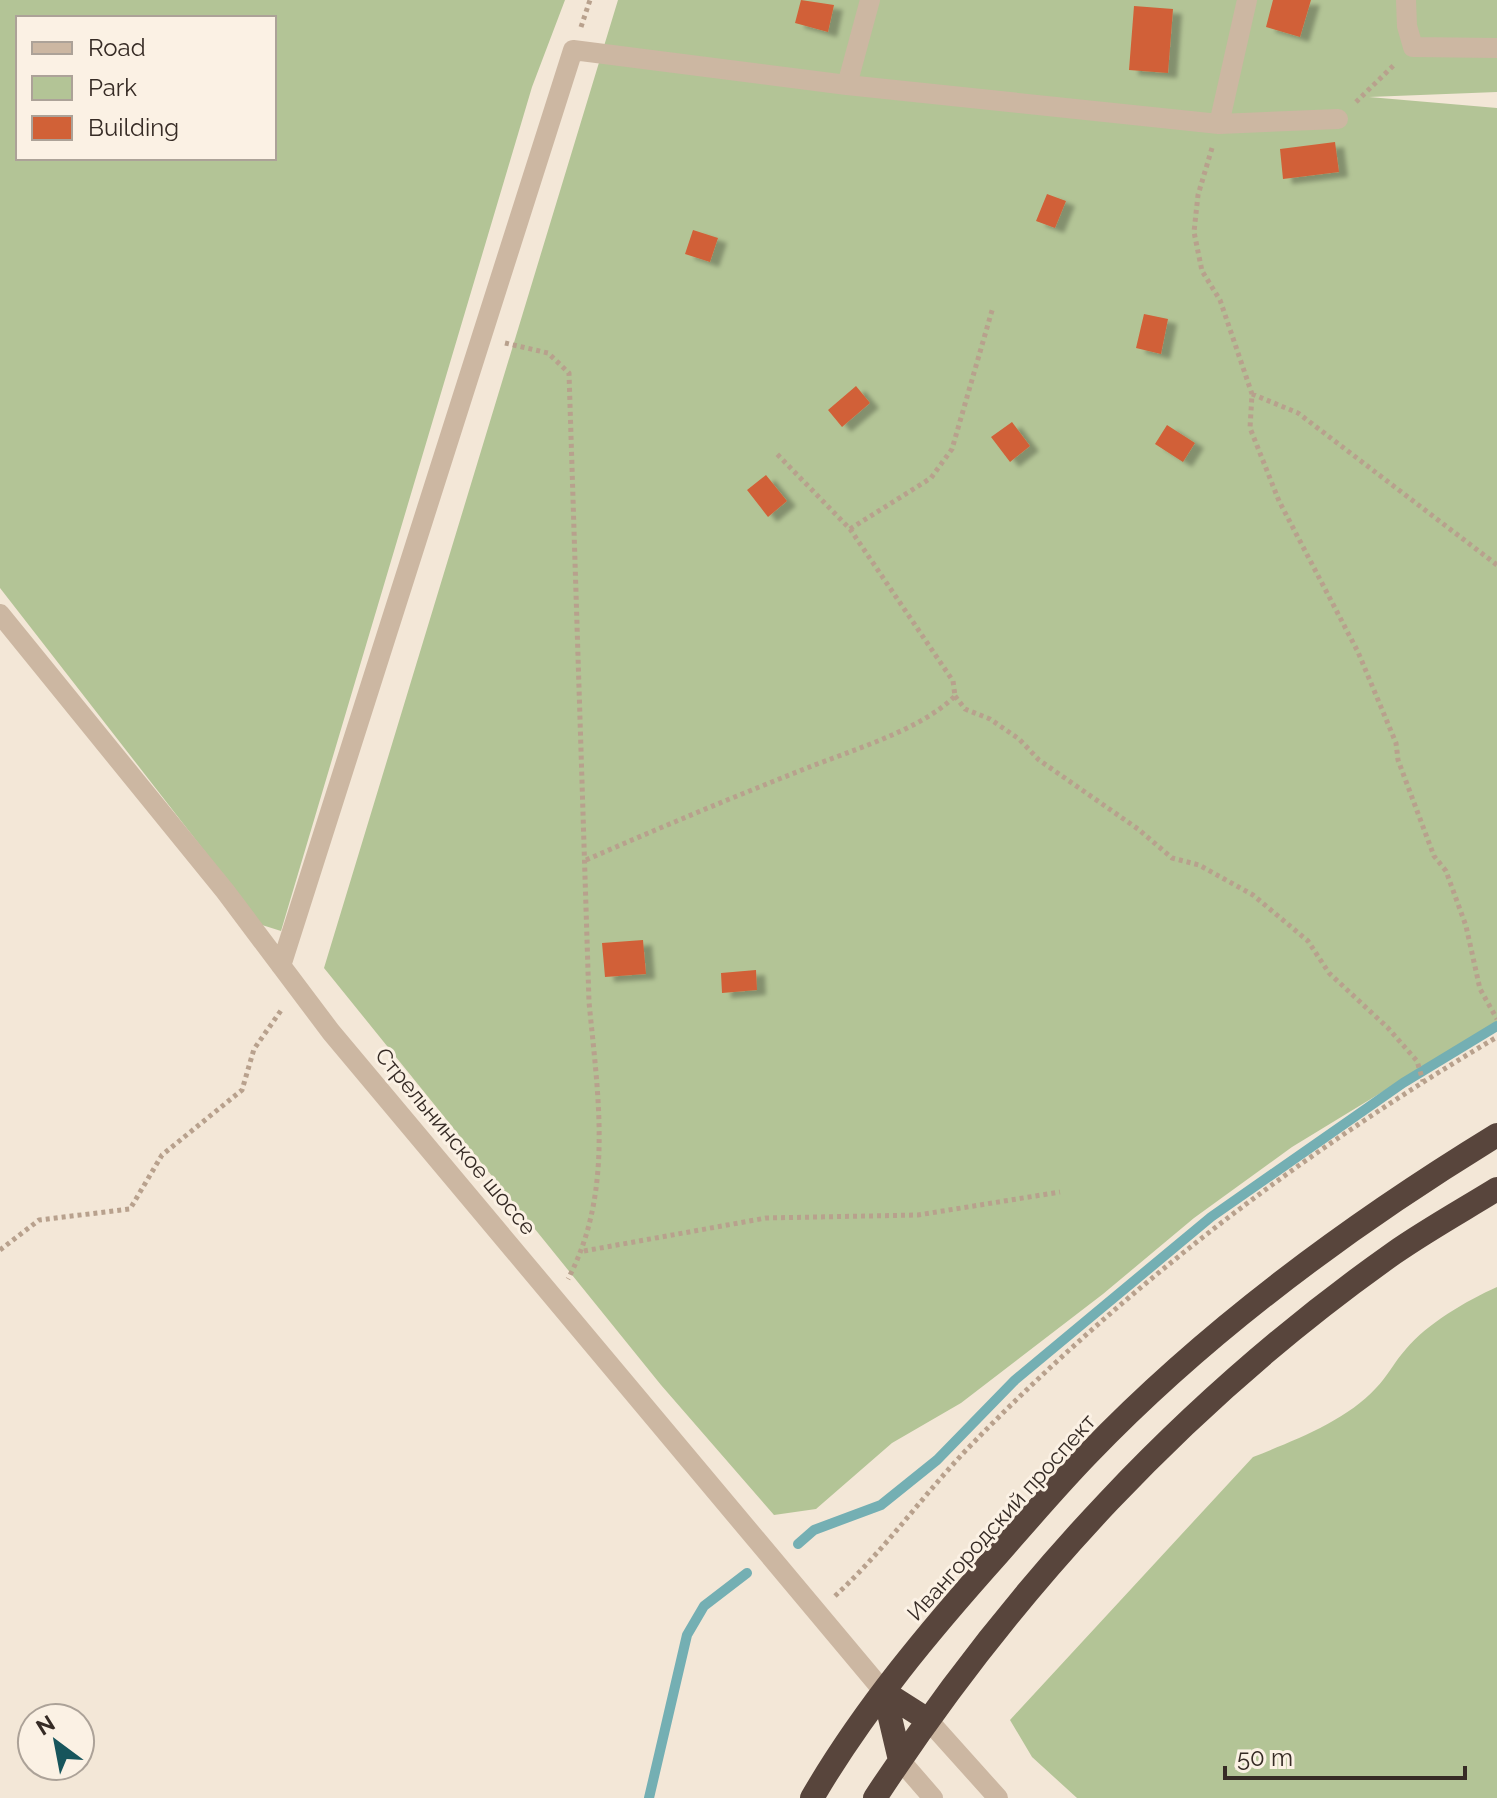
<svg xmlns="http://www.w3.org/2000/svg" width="1497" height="1798" viewBox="0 0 1497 1798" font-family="Raleway,sans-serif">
<defs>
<filter id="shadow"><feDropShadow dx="9" dy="5" stdDeviation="2" flood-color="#0004"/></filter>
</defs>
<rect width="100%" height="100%" fill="#f3e7d7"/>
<!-- green -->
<path fill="#b3c496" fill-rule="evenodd" d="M 0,0 L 565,0 L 532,87 L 281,931 L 262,925 L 0,588 ZM 18,18 L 274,18 L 274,158 L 18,158 Z
M 618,0 L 1497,0 L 1497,92 L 1369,97 L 1497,108 L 1497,1022 L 1292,1147 L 1194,1218 L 1103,1294 L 961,1403 L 892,1443 L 816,1509 L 774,1515 L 661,1385 L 324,968 Z
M 1497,1287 L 1497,1798 L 1077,1798 L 1032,1757 L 1010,1720 L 1253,1457 C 1293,1441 1346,1421 1376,1388 C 1387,1377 1395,1361 1406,1349 C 1428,1323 1466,1301 1497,1287 Z"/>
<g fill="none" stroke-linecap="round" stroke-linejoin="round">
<!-- stream -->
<path stroke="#74afb3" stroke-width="10" d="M 798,1544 L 814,1530 L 881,1505 L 937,1460 L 1015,1380 L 1211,1217 L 1403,1083 L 1497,1026
M 649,1798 L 687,1635 L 704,1606 L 747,1573"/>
</g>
<!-- building -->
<path fill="#d16137" filter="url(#shadow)" d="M 801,0 L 834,5 L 828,32 L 795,23 Z
M 1273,0 L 1311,0 L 1300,37 L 1266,27 Z
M 1134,6 L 1173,9 L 1168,73 L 1129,70 Z
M 1335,142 L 1339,172 L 1283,179 L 1280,149 Z
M 1047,194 L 1066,201 L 1055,228 L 1036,221 Z
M 693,230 L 718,238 L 710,262 L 685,254 Z
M 1144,314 L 1168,319 L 1161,354 L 1136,348 Z
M 856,386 L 870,403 L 842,427 L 828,410 Z
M 1012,422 L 1030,446 L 1010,462 L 991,437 Z
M 1167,425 L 1195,443 L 1183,462 L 1155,444 Z
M 766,475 L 787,501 L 768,517 L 747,490 Z
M 643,940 L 646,974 L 605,977 L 602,943 Z
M 756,970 L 757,990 L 722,993 L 721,973 Z"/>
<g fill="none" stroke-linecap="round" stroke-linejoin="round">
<!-- path -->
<path stroke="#b8a18d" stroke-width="5" stroke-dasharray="4 4" stroke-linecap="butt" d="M 581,27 L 590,0
M 1356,102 L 1395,64
M 1212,148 L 1198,195 L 1194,232 L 1202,271 L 1220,300 L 1252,394 L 1250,428 L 1279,501 L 1358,652 L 1396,743 L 1398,760 L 1434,856 L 1446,871 L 1466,926 L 1480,989 L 1497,1019
M 505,343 L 548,353 L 569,373 L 589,1002 C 598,1096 614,1192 568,1279
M 1252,394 L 1298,413 L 1497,565
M 850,529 L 931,478 L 952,449 L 993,307
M 955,696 L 965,709 L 990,719 L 1019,739 L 1039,760 L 1138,829 L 1172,858 L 1199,865 L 1253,895 L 1308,941 L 1329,973 L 1388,1028 L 1417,1061 L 1423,1081
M 586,860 C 659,828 733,797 807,768 C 852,750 921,730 955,696 L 953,681 L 850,529 L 777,454
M 0,1250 L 39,1220 L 130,1209 L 162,1155 L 242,1090 L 254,1049 L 282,1009
M 584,1251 L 766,1218 L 918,1215 L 1060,1192
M 835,1596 C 886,1549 925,1492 973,1443 C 1128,1284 1306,1150 1497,1037"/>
<!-- minor -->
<path stroke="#ccb7a2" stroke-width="20" d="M 1406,0 L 1407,26 L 1413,47 L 1497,48
M 847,85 L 870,0
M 1219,124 L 1338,119
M 0,614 L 225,891 L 331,1032 L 884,1692
M 281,966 L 573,50 L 847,85 L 1219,124 L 1247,0
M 928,1720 L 998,1798
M 900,1760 L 933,1798"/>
<!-- highway -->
<path stroke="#58453c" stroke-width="24" d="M 884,1692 L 900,1760
M 884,1692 L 928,1720
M 812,1798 C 863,1710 931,1629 999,1553 C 1028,1520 1057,1486 1088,1454 C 1208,1329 1350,1225 1497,1135
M 875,1798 C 1013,1587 1187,1399 1394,1253 C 1427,1230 1463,1210 1497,1189"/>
</g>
<g text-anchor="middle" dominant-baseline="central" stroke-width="6" stroke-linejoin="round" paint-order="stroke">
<!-- street labels -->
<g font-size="22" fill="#362b25" stroke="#fbf1e4">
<text transform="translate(456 1141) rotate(50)">Стрельнинское шоссе</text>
<text transform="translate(1001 1517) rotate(-48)">Ивангородский проспект</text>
</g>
</g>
<!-- legend -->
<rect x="16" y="16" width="260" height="144" fill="#fbf1e4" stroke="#aca298" stroke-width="2"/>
<rect x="32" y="42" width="40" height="12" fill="#ccb7a2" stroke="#aca298" stroke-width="2"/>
<text x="88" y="56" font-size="24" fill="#362b25">Road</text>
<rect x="32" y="76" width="40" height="24" fill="#b3c496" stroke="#aca298" stroke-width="2"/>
<text x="88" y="96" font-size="24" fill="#362b25">Park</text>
<rect x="32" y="116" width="40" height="24" fill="#d16137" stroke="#aca298" stroke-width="2"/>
<text x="88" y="136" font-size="24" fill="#362b25">Building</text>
<!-- north arrow -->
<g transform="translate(56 1742) rotate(328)"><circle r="38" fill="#fbf1e4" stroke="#aca298" stroke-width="2"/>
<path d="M0-6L14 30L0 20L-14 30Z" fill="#17555c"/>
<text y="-12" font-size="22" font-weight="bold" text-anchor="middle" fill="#362b25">N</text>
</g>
<!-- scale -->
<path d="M1225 1766v12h240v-12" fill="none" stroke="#362b25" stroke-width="4"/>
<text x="1237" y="1766" font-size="24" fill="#362b25" stroke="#fbf1e4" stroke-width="6" paint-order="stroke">50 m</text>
</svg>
